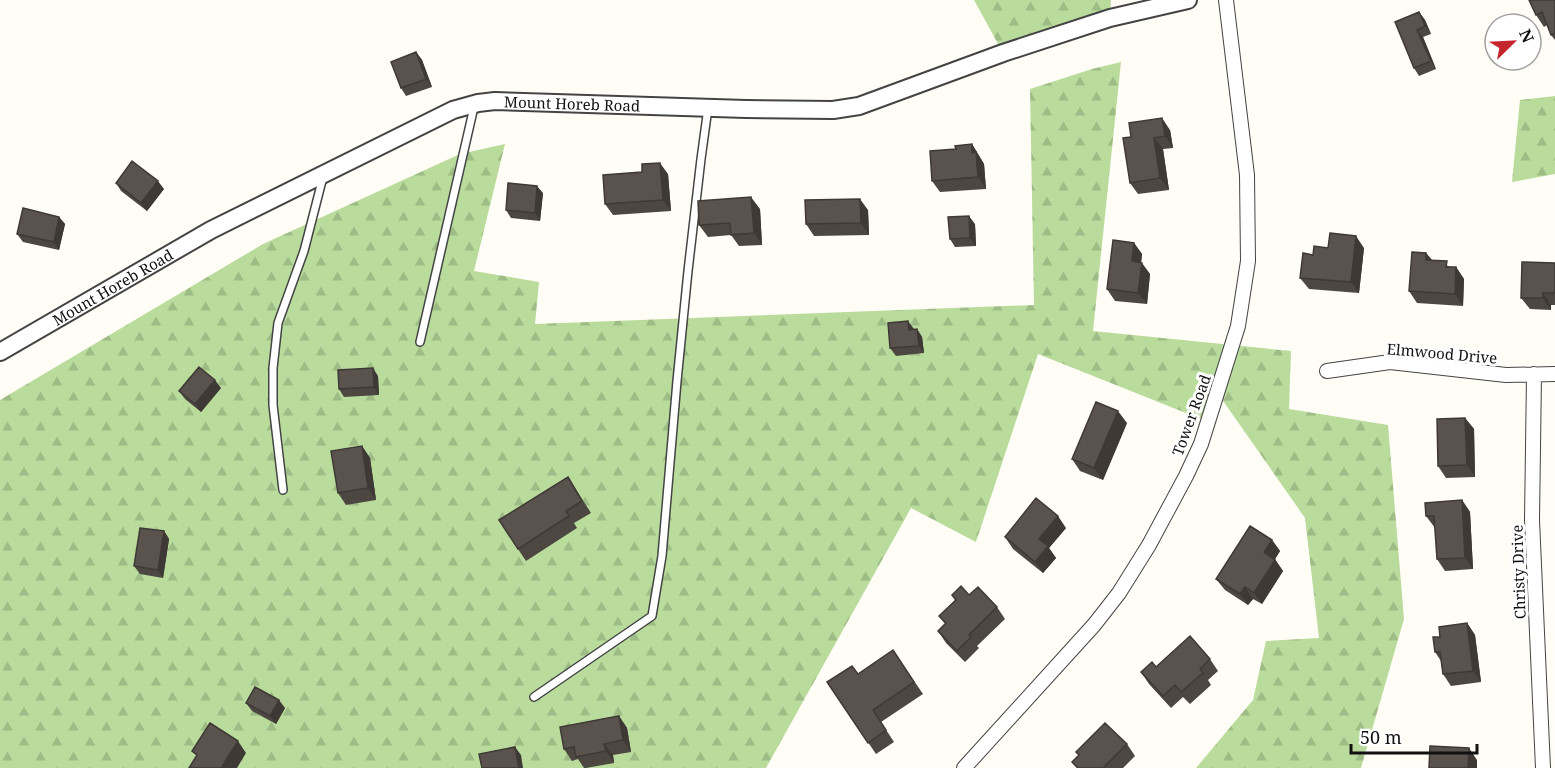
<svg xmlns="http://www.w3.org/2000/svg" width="1555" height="768" viewBox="0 0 1555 768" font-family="'Noto Serif',serif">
<defs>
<pattern id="forest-firs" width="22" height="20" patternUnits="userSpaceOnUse" patternTransform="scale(1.5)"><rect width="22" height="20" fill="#b9dc9c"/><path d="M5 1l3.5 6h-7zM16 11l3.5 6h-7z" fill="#9ebc85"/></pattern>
</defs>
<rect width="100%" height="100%" fill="#fffdf5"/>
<!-- forest -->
<path fill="url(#forest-firs)" d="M 974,0 L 1111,0 L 1110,18 L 1003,53 Z
M 1121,62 L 1093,331 L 1291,351 L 1289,409 L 1388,425 L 1404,619 L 1361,768 L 1196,768 L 1253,700 L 1266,641 L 1319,638 L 1305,518 L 1221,398 L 1211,423 L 1038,354 L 976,542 L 911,508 L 766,768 L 0,768 L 0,400 L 263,244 L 460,154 L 505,144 L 474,271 L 539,282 L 535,324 L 1034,305 L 1030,89 L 1092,69 Z
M 1555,96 L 1555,174 L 1512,182 L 1520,100 Z"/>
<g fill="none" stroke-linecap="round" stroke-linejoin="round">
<!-- service casing -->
<g stroke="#444" stroke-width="10">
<path id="service" d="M 420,342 L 474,107
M 283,490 L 273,405 L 273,368 L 278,323 L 304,251 L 323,177
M 534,697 L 652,616 L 662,556 L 677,381 L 688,271 L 701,159 L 708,108"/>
</g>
<!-- minor casing -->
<g stroke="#444" stroke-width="16">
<path id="minor" d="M 1327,371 L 1390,362 L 1506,375 L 1555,374
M 1534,374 L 1532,520 L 1543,768
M 964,768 L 1094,625 L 1119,593 L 1149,545 L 1186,476 L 1201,444 L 1238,326 L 1248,261 L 1247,175 L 1226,0"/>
</g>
<!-- tertiary casing -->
<g stroke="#444" stroke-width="20">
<g id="tertiary">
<path id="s1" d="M 0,352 L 211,230 L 453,110 L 478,103 L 495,101 L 746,109 L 833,110 L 859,106 L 1003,53 L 1110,18 L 1188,0"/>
</g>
</g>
<!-- service -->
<use href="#service" stroke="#fff" stroke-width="7"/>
<!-- minor -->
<use href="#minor" stroke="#fff" stroke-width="14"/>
<!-- tertiary -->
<use href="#tertiary" stroke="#fff" stroke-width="16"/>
</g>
<!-- wall -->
<path fill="#4d4742" d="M 1555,0 L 1555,40 L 1551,35 L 1547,25 L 1544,27 L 1536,15 Z
M 1419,12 L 1425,20 L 1431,34 L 1423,37 L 1436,69 L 1419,76 L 1414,68 Z
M 416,52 L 422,60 L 432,87 L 406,96 L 401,88 Z
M 1170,130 L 1173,148 L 1163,149 L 1169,190 L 1138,194 L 1130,183 L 1123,138 Z
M 972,144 L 984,164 L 986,189 L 940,192 L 932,181 L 956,149 Z
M 668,174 L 671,211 L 613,215 L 605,204 Z
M 116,183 L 164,189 L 147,211 L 121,191 Z
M 543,193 L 540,221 L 511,218 L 506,210 Z
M 760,209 L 762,245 L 739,246 L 731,235 L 708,237 L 699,225 Z
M 868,210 L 869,235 L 814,236 L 806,224 Z
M 59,217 L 65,224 L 59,250 L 23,242 L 17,234 Z
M 975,224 L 976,246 L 955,247 L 950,239 Z
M 1134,243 L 1142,254 L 1141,263 L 1150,274 L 1147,304 L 1115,301 L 1107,289 Z
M 1328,248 L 1364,248 L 1359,293 L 1309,289 L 1300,278 L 1313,255 Z
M 1426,253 L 1432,260 L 1451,267 L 1456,267 L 1464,279 L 1463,306 L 1417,303 L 1409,291 Z
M 1555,263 L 1555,305 L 1551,305 L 1551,310 L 1530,309 L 1521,298 Z
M 914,329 L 917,329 L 922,337 L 924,353 L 896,356 L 890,348 Z
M 378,376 L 379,395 L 344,397 L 339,389 Z
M 221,388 L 201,412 L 185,399 L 179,391 Z
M 1465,418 L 1474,429 L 1475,477 L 1446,478 L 1438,466 Z
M 1127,423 L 1103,480 L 1080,471 L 1072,459 Z
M 362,446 L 370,458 L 376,500 L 346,505 L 338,493 Z
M 568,477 L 591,513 L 574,523 L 577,528 L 526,561 L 518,549 Z
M 1462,500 L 1470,512 L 1473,569 L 1445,571 L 1437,559 L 1435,528 L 1426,516 Z
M 1066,528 L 1049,548 L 1056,558 L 1043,573 L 1013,549 L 1005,537 Z
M 164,531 L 169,539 L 163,578 L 140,574 L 134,566 Z
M 1272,540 L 1280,551 L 1275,559 L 1283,571 L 1262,604 L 1253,599 L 1248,605 L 1225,590 L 1216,579 Z
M 952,595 L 969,595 L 997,607 L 1005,619 L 977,646 L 979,648 L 965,662 L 946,643 L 938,631 L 945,624 L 939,616 L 955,600 Z
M 1467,623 L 1475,635 L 1481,682 L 1451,686 L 1443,674 L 1441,661 L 1435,652 L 1440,637 Z
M 893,650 L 923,694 L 881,722 L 894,742 L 876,754 L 827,682 L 858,674 Z
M 1210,659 L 1218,671 L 1208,680 L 1211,685 L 1190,704 L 1183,697 L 1171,708 L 1149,684 L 1141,672 L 1156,667 Z
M 246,703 L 285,708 L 276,724 L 252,711 Z
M 619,716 L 627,728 L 631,752 L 613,755 L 614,763 L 586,768 L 584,768 L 578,759 L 572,761 L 564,749 Z
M 1127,744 L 1135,756 L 1123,768 L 1077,768 L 1072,762 L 1079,756 L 1076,752 Z"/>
<!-- shaded-wall -->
<path fill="#3f3936" d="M 1419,12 L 1425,20 L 1431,34 L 1425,26 Z
M 1417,30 L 1423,37 L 1436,69 L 1431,61 Z
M 416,52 L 422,60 L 432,87 L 426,79 Z
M 1162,118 L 1170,130 L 1173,148 L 1165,136 Z
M 1154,138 L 1163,149 L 1169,190 L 1160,178 Z
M 972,144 L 984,164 L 986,189 L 978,177 L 972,153 Z
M 660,163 L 668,174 L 671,211 L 663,200 Z
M 158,181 L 164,189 L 147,211 L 141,203 Z
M 537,186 L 543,193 L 540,221 L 535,213 Z
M 751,197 L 760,209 L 762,245 L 754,233 Z
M 860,199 L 868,210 L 869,235 L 861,223 Z
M 969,216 L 975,224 L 976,246 L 970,238 Z
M 59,217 L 65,224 L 59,250 L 54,242 Z
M 1356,236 L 1364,248 L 1359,293 L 1351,282 Z
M 1134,243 L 1142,254 L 1140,273 L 1132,261 Z
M 1426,253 L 1435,264 L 1426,260 Z
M 1142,263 L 1150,274 L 1147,304 L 1138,293 Z
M 1456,267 L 1464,279 L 1463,306 L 1455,294 Z
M 1543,293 L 1551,305 L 1551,310 L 1543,298 Z
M 908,321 L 914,329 L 909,330 Z
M 917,329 L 922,337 L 924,353 L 919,346 Z
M 373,368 L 378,376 L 379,395 L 374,387 Z
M 215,380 L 221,388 L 201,412 L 195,404 Z
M 1118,411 L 1127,423 L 1103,480 L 1094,468 Z
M 1465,418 L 1474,429 L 1475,477 L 1467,465 Z
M 362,446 L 370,458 L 376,500 L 368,488 Z
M 1462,500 L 1470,512 L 1473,569 L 1465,558 Z
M 1058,516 L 1066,528 L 1049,548 L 1056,558 L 1043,573 L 1035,562 L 1039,539 Z
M 164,531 L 169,539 L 163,578 L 158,570 Z
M 1272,540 L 1280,551 L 1272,564 L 1264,552 Z
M 1275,560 L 1283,571 L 1262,604 L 1254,593 Z
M 1245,587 L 1253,599 L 1248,605 L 1240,594 Z
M 1467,623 L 1475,635 L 1481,682 L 1473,671 Z
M 279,700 L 285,708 L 276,724 L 270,716 Z
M 619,716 L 627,728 L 631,752 L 623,740 Z
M 238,741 L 246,753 L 237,768 L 221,768 Z
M 604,744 L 613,755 L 614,763 L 606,751 Z
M 515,747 L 521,755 L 523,768 L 519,768 Z
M 1469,748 L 1477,760 L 1477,768 L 1468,768 Z"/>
<!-- building -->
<path fill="#5a524d" stroke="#3f3936" stroke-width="1.5" d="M 1529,0 L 1555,0 L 1555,33 L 1551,35 L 1542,12 L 1536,15 Z
M 1419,12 L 1425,26 L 1417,30 L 1431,61 L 1414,68 L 1395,22 Z
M 416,52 L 426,79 L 401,88 L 391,62 Z
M 1162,118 L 1165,136 L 1154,138 L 1160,178 L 1130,183 L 1123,138 L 1131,137 L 1129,123 Z
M 972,144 L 972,153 L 976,152 L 978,177 L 932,181 L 930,151 L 956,149 L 955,146 Z
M 132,161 L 158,181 L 141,203 L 116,183 Z
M 660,163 L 663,200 L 605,204 L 603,175 L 642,172 L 642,164 Z
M 508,183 L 537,186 L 535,213 L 506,210 Z
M 751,197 L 754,233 L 731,235 L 730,223 L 699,225 L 698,201 Z
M 860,199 L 861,223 L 806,224 L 805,200 Z
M 23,208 L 59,217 L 54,242 L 17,234 Z
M 969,216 L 970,238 L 950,239 L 948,217 Z
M 1330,233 L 1356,236 L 1351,282 L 1300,278 L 1303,253 L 1313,255 L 1314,246 L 1328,248 Z
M 1113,240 L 1134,243 L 1132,261 L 1142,263 L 1138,293 L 1107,289 Z
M 1412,252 L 1426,253 L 1426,260 L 1447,261 L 1446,267 L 1456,267 L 1455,294 L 1409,291 Z
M 1522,262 L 1555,263 L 1555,293 L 1543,293 L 1543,298 L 1521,298 Z
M 908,321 L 909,330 L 917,329 L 919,346 L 890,348 L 888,323 Z
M 199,367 L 215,380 L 195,404 L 179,391 Z
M 373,368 L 374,387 L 339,389 L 338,370 Z
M 1096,402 L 1118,411 L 1094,468 L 1072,459 Z
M 1465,418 L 1467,465 L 1438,466 L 1437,419 Z
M 362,446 L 368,488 L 338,493 L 331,451 Z
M 568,477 L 582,501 L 566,511 L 569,516 L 518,549 L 499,520 Z
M 1036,498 L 1058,516 L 1039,539 L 1048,546 L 1035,562 L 1005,537 Z
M 1462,500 L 1465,558 L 1437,559 L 1434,516 L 1426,516 L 1425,503 Z
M 1250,526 L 1272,540 L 1264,552 L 1275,560 L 1254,593 L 1245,587 L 1240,594 L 1216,579 Z
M 140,528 L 164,531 L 158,570 L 134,566 Z
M 961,586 L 969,595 L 978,587 L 997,607 L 969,635 L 971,637 L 957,651 L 938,631 L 946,623 L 939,616 L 956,600 L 952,595 Z
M 1467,623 L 1473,671 L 1443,674 L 1440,652 L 1435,652 L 1433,637 L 1440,637 L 1439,627 Z
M 1190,636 L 1210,659 L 1200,669 L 1203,673 L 1181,692 L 1175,685 L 1163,696 L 1141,672 L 1152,662 L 1156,667 Z
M 893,650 L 914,682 L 873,710 L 886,730 L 868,743 L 827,682 L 852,666 L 858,674 Z
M 255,687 L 279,700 L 270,716 L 246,703 Z
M 619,716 L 623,740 L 604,744 L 606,751 L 576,757 L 574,747 L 564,749 L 560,727 Z
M 210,723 L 238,741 L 221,768 L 189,768 L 197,755 L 192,751 Z
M 1105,723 L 1127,744 L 1103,768 L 1078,768 L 1072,762 L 1079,755 L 1076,752 Z
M 1430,746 L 1469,748 L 1468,768 L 1429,768 Z
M 515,747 L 519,768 L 482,768 L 479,754 Z"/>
<g text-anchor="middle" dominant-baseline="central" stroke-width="6" stroke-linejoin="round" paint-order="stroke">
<!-- street labels -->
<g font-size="15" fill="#111" stroke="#fff">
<text stroke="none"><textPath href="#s1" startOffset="634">Mount Horeb Road</textPath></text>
<text stroke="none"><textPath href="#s1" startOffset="130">Mount Horeb Road</textPath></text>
<text transform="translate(1442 353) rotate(5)">Elmwood Drive</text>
<text transform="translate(1191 415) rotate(-70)">Tower Road</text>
<text transform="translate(1518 572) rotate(-92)">Christy Drive</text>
</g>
</g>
<!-- north arrow -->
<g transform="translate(1513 42) rotate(66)"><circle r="28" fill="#ffffff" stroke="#a0a0a0" stroke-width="1.5"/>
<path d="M0-4.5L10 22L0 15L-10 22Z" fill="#c4262e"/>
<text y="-9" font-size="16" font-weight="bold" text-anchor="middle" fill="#111111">N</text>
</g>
<!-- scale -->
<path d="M1351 744v9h126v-9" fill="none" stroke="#111111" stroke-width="3"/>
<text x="1360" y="744" font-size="18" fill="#111111" stroke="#ffffff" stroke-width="4.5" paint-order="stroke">50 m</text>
</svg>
